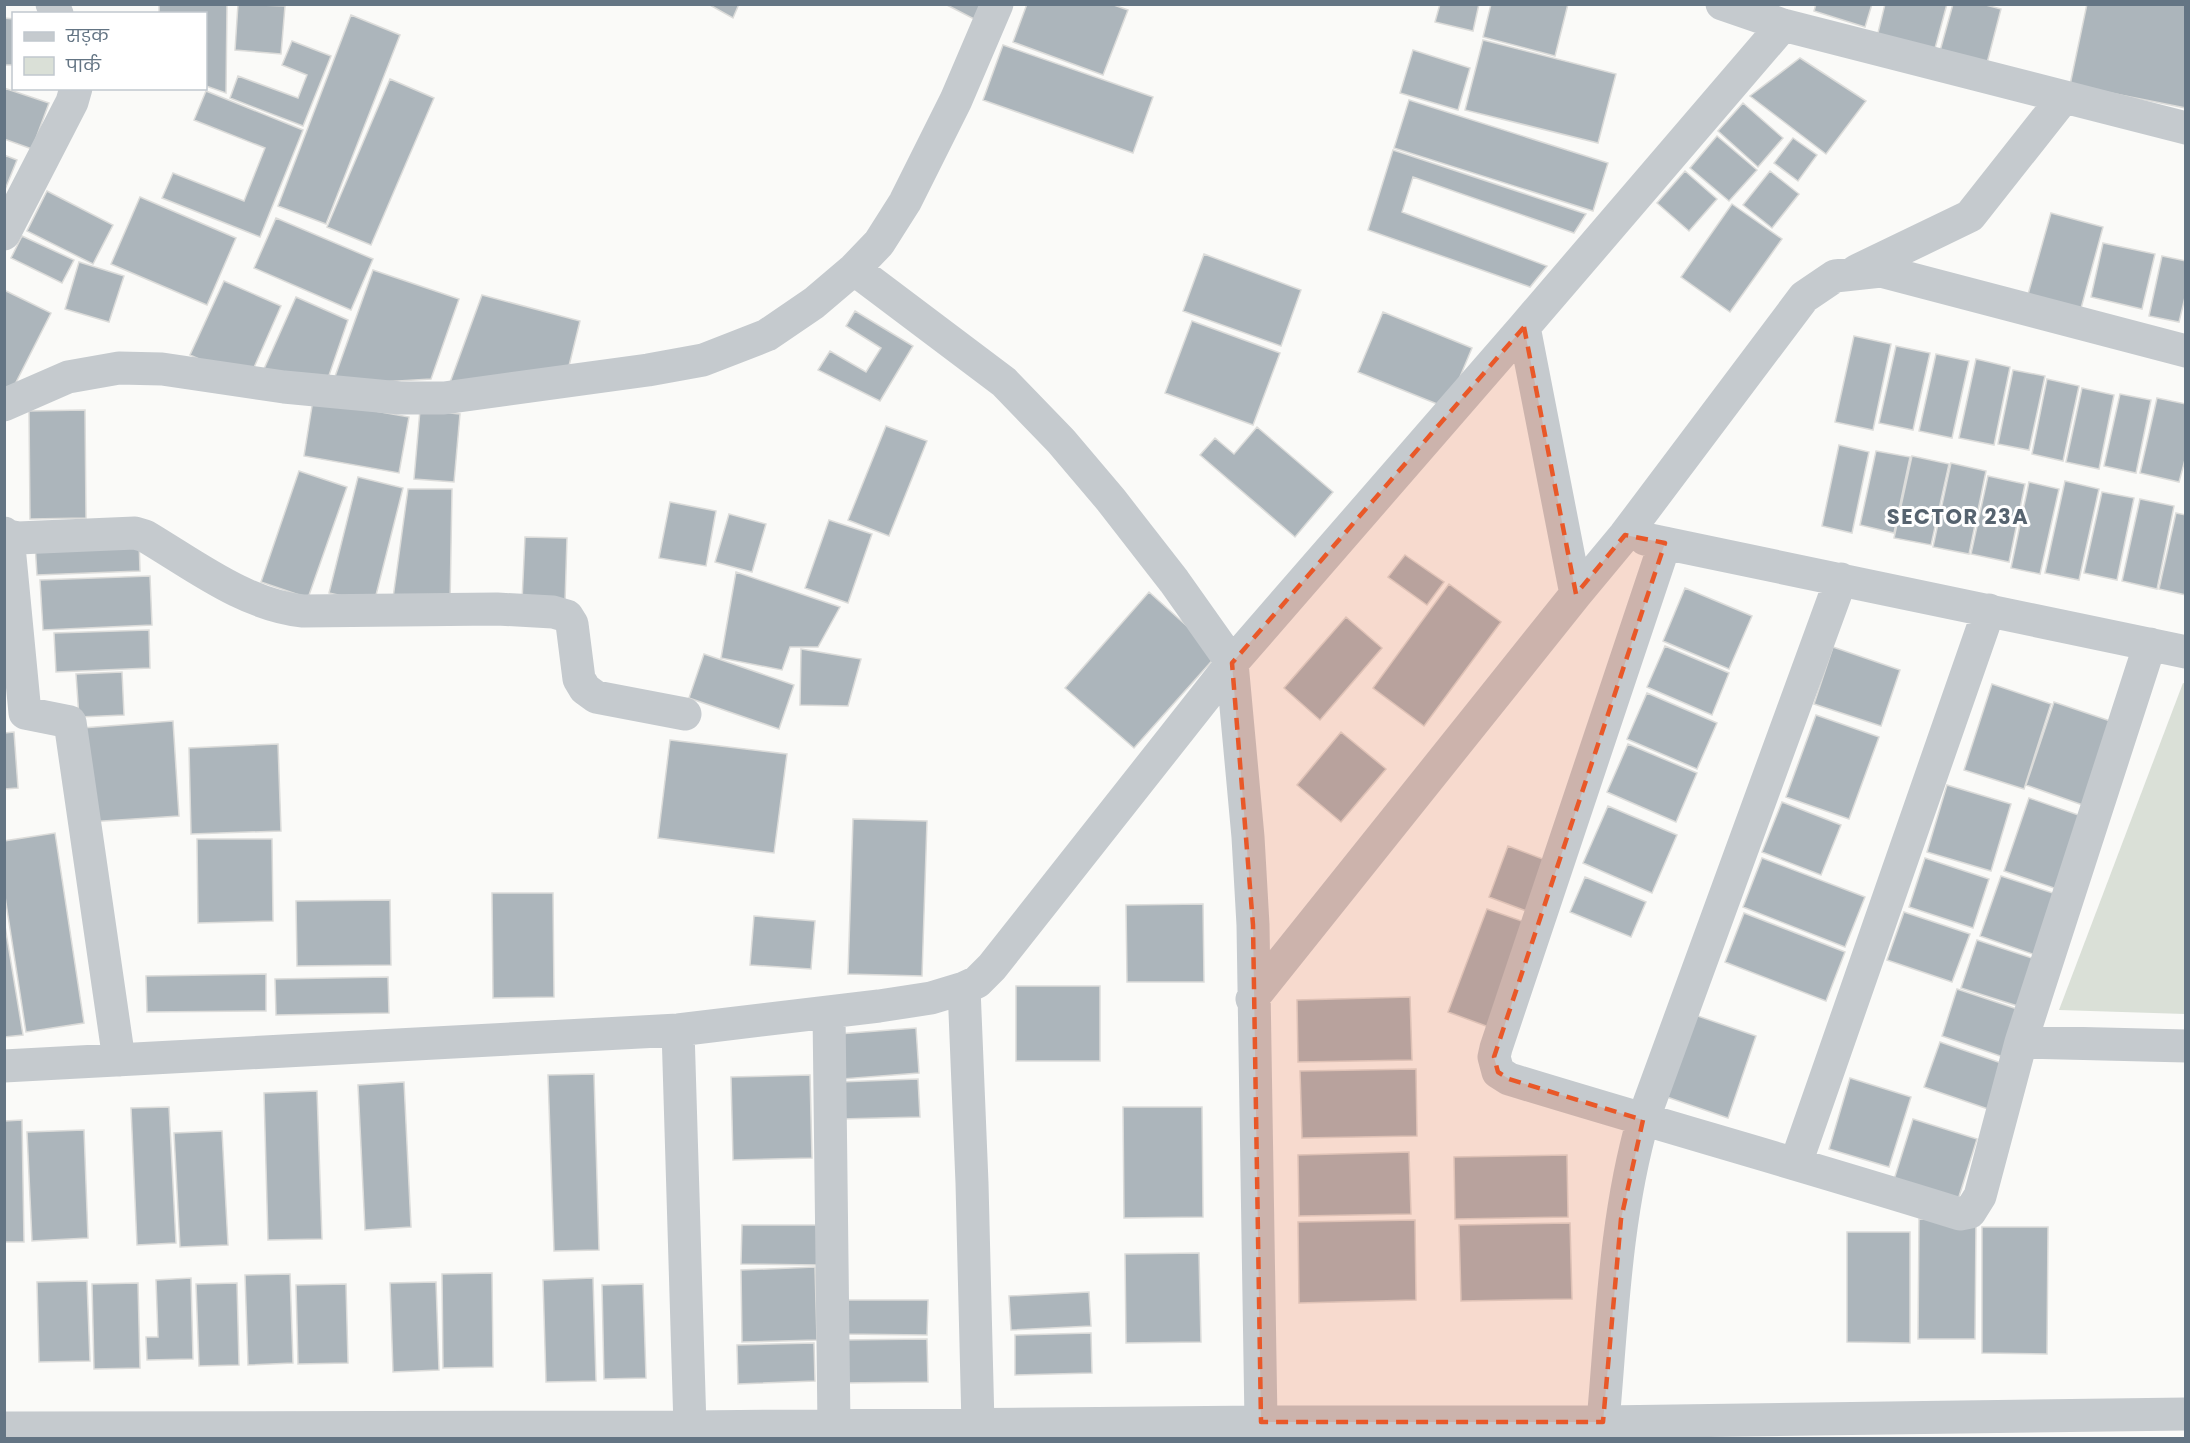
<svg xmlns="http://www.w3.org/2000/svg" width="2190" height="1443" viewBox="0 0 2190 1443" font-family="Poppins,'Noto Sans Devanagari',sans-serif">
<rect width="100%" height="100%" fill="#fafaf8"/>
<!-- green -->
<path fill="#dae0d7" d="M 2183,683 L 2186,684 L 2185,1014 L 2059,1010 Z"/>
<!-- building -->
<path fill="#acb5bb" stroke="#dcdcda" stroke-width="1.5" d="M 159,4 L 227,4 L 226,93 L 206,86 L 206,14 L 159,14 Z
M 238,4 L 285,6 L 281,54 L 235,50 Z
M 708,4 L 739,4 L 733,18 Z
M 945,4 L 981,4 L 974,19 Z
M 1027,4 L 1111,4 L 1128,10 L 1103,75 L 1013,42 Z
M 1440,4 L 1479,4 L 1473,31 L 1435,22 Z
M 1491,4 L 1568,4 L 1555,56 L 1483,37 Z
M 1816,4 L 1872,4 L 1865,27 L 1814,11 Z
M 1885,4 L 1947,4 L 1934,52 L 1877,37 Z
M 1953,4 L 1982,4 L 2001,9 L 1987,63 L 1940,51 Z
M 2087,4 L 2186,4 L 2186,108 L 2070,85 Z
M 351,15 L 400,35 L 326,224 L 278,206 Z
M 4,18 L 14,19 L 14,65 L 4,65 Z
M 1483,40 L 1616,74 L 1598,143 L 1465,110 Z
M 292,41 L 331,56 L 303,126 L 230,98 L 238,76 L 298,98 L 307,75 L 282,65 Z
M 1003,45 L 1153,97 L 1133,153 L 983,100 Z
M 1413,50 L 1470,68 L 1458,110 L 1400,93 Z
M 1800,58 L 1866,101 L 1826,154 L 1750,96 Z
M 390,79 L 434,98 L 371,245 L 327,227 Z
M 4,88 L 49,103 L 32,149 L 4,139 Z
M 206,91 L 303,130 L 260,237 L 162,198 L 173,173 L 244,201 L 265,148 L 194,120 Z
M 1409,100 L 1608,163 L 1593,211 L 1394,148 Z
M 1743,103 L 1783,138 L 1758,167 L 1718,131 Z
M 1717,136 L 1757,170 L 1729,201 L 1690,168 Z
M 1793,138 L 1817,155 L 1798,181 L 1774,163 Z
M 1393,150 L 1586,214 L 1574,233 L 1413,177 L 1402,212 L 1547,266 L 1530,287 L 1368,230 Z
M 4,155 L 17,160 L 4,192 Z
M 1685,171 L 1717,199 L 1689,231 L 1657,203 Z
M 1770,171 L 1799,194 L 1772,228 L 1743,205 Z
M 47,191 L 113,225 L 93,264 L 27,231 Z
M 140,197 L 236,238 L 207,305 L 111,264 Z
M 1732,204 L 1782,239 L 1730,312 L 1681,277 Z
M 2051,213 L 2103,227 L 2080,312 L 2027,298 Z
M 276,218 L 373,259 L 351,310 L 254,268 Z
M 22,236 L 74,260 L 62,283 L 11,258 Z
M 2103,243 L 2155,254 L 2142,309 L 2091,297 Z
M 1204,254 L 1301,290 L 1281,346 L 1183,311 Z
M 2162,256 L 2186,261 L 2186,293 L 2179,322 L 2149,316 Z
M 79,262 L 124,276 L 109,322 L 65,309 Z
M 373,270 L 459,299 L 431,379 L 332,385 Z
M 224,281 L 281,306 L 248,381 L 190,355 Z
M 4,290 L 51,313 L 6,402 L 4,402 Z
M 482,295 L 580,321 L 566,378 L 448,388 Z
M 296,297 L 348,320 L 325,387 L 260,378 Z
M 855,311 L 913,346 L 880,401 L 818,370 L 830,351 L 866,372 L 881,348 L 846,326 Z
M 1383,312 L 1472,348 L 1447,408 L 1358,372 Z
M 1192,321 L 1280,353 L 1253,425 L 1165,393 Z
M 1854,336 L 1891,344 L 1873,430 L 1835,422 Z
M 1896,346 L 1930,353 L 1913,430 L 1879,423 Z
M 1936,354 L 1969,361 L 1952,438 L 1919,431 Z
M 1976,359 L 2010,367 L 1994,445 L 1959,438 Z
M 2013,370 L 2045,376 L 2029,450 L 1998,444 Z
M 2047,379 L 2079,386 L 2063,461 L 2032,454 Z
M 2082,388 L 2114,395 L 2099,469 L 2066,462 Z
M 2120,394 L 2151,400 L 2136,473 L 2104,466 Z
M 2157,398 L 2186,404 L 2186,456 L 2179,482 L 2140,473 Z
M 313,400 L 409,417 L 399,473 L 304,456 Z
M 85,410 L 86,518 L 30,519 L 29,411 Z
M 420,410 L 460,414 L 454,482 L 414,479 Z
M 886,426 L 927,441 L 889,536 L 848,520 Z
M 1257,427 L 1333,492 L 1295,537 L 1200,455 L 1215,438 L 1234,454 Z
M 1839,445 L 1869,452 L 1852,533 L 1822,526 Z
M 1876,451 L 1910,457 L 1894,533 L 1860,525 Z
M 1912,456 L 1949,464 L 1931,545 L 1894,538 Z
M 1951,463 L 1986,471 L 1969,554 L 1933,547 Z
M 299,471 L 347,487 L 308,598 L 261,582 Z
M 1988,476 L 2025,484 L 2009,562 L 1971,554 Z
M 358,477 L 403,488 L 374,603 L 329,593 Z
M 2065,481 L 2099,489 L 2079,580 L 2045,573 Z
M 2029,482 L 2059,489 L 2040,574 L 2011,568 Z
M 408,489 L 452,489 L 450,606 L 393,598 Z
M 2102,492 L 2134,498 L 2117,580 L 2084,573 Z
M 2140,499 L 2174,506 L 2157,589 L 2122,581 Z
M 670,502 L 716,511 L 706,566 L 659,558 Z
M 2176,513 L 2186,515 L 2186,595 L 2159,589 Z
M 729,514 L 766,524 L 752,572 L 715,562 Z
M 829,520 L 872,534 L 848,603 L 805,588 Z
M 525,537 L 567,538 L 565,602 L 522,601 Z
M 139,540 L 140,571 L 37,575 L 35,544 Z
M 1405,555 L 1444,582 L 1427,605 L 1388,577 Z
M 736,572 L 840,607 L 818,647 L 790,647 L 782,670 L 721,658 Z
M 150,576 L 152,625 L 43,630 L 40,580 Z
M 1449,584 L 1501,622 L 1424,726 L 1373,688 Z
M 1685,588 L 1752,616 L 1729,669 L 1663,641 Z
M 1149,592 L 1218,654 L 1134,748 L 1065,688 Z
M 1346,617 L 1382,648 L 1320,720 L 1284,688 Z
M 149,630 L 150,668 L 56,672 L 54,633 Z
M 1665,646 L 1729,673 L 1712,715 L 1647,687 Z
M 1833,647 L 1900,670 L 1881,726 L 1814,704 Z
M 801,649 L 861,659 L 848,706 L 800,705 Z
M 704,654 L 794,685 L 779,729 L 689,698 Z
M 122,672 L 124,715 L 79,717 L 76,674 Z
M 1992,684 L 2051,704 L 2024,789 L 1964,770 Z
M 1647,693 L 1717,723 L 1697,769 L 1627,739 Z
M 2054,702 L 2122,725 L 2094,809 L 2026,785 Z
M 1816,715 L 1879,737 L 1849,819 L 1786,797 Z
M 173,721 L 179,816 L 88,822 L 82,728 Z
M 14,732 L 18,788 L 4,789 L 4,733 Z
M 1341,732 L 1386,769 L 1341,822 L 1297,785 Z
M 670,740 L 787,754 L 774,853 L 658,838 Z
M 278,744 L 281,831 L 191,834 L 189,748 Z
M 1628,744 L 1697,773 L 1676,822 L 1607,792 Z
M 1947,785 L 2011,804 L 1991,871 L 1927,852 Z
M 2029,798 L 2090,819 L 2066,892 L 2004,871 Z
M 1782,802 L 1841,825 L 1821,875 L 1762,852 Z
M 1608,806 L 1677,835 L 1652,893 L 1583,863 Z
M 853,819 L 927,821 L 922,976 L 848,974 Z
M 55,833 L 84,1023 L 26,1032 L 4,890 L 4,841 Z
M 197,839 L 272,839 L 273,921 L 198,923 Z
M 1508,846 L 1556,864 L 1537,915 L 1489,897 Z
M 1762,858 L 1865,897 L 1845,947 L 1743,907 Z
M 1925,858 L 1989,879 L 1973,928 L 1909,907 Z
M 2001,876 L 2065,897 L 2044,958 L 1980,936 Z
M 1585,877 L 1646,902 L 1631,937 L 1570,912 Z
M 492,893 L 553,893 L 554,997 L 493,998 Z
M 390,900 L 391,965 L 297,966 L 296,901 Z
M 1203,904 L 1204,982 L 1127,982 L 1126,905 Z
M 1487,909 L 1536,926 L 1497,1030 L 1448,1012 Z
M 1904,912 L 1970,934 L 1952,982 L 1887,960 Z
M 1744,913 L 1845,952 L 1826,1001 L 1725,962 Z
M 754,916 L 815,921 L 811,969 L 750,965 Z
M 4,920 L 23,1035 L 4,1037 Z
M 1977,940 L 2041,961 L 2024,1008 L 1961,988 Z
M 266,974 L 266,1011 L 147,1012 L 146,976 Z
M 388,977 L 389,1013 L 276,1015 L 275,979 Z
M 1016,986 L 1100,986 L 1100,1061 L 1016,1061 Z
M 1957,989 L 2023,1011 L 2006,1058 L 1942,1036 Z
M 1410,997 L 1412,1060 L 1298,1062 L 1297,1000 Z
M 1692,1014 L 1756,1036 L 1728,1118 L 1664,1096 Z
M 916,1028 L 919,1073 L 842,1079 L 838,1034 Z
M 1940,1042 L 2007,1065 L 1991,1110 L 1924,1087 Z
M 1416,1069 L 1417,1136 L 1302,1138 L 1300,1071 Z
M 594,1074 L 599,1250 L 554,1251 L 548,1075 Z
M 810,1075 L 812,1158 L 733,1160 L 731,1077 Z
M 1850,1078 L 1911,1097 L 1889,1167 L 1829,1149 Z
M 918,1079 L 920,1117 L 840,1119 L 839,1082 Z
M 404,1082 L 411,1227 L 365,1230 L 358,1085 Z
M 317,1091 L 322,1239 L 268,1240 L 264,1093 Z
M 169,1107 L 176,1243 L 137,1245 L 131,1108 Z
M 1123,1107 L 1202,1107 L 1203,1217 L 1124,1218 Z
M 1913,1119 L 1977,1139 L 1956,1206 L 1892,1186 Z
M 22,1120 L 24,1242 L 4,1242 L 4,1121 Z
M 84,1130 L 88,1238 L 32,1241 L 27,1132 Z
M 222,1131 L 228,1245 L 180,1247 L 174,1133 Z
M 1409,1152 L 1411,1214 L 1299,1216 L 1298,1155 Z
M 1567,1155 L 1568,1217 L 1455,1219 L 1454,1157 Z
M 1919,1219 L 1976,1220 L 1975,1339 L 1918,1339 Z
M 1415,1220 L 1416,1300 L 1299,1303 L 1298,1222 Z
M 1570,1223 L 1572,1299 L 1461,1301 L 1459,1225 Z
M 742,1225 L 819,1225 L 819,1265 L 741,1264 Z
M 1982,1227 L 2048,1227 L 2047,1354 L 1982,1353 Z
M 1847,1232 L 1910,1232 L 1910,1343 L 1847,1342 Z
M 1199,1253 L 1201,1342 L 1126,1343 L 1125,1254 Z
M 815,1267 L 817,1340 L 742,1342 L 741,1270 Z
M 492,1273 L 493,1367 L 443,1368 L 442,1274 Z
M 290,1274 L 293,1363 L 248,1365 L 245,1275 Z
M 191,1278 L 193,1359 L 147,1360 L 146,1337 L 158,1337 L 156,1280 Z
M 593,1278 L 596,1381 L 546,1382 L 543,1280 Z
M 87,1281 L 90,1361 L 39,1362 L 37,1282 Z
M 436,1282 L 439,1370 L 393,1372 L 390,1283 Z
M 138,1283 L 140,1368 L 94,1369 L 92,1284 Z
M 237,1283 L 239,1365 L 199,1366 L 196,1284 Z
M 346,1284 L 348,1363 L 298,1364 L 296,1285 Z
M 643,1284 L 646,1378 L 604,1379 L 602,1285 Z
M 1089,1292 L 1091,1326 L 1011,1330 L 1009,1296 Z
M 841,1300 L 928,1300 L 927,1335 L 840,1334 Z
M 1091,1333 L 1092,1373 L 1015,1375 L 1015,1335 Z
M 927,1339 L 928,1382 L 842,1383 L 841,1340 Z
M 814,1343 L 815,1381 L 738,1384 L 737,1345 Z"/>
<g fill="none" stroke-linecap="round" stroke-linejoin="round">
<!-- minor -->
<path stroke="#c5cace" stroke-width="33" d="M 52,4 L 57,14
M 1722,4 L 1783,25 L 2186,128
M 4,234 L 72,102 L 76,88
M 854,269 L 1004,382 L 1061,441 L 1111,500 L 1174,581 L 1232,663 L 1248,837 L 1253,925 L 1261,1422
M 1856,271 L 1970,216 L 2064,97
M 1524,327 L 1576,594
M 4,405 L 68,377 L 119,368 L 162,369 L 284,387 L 400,398 L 444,398 L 648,370 L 703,360 L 767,335 L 814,303 L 854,269 L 879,243 L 905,202 L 956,100 L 997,4
M 4,533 L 8,536 L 18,538 L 135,533 L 145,536 C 194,565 245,605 303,611 L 497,609 L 553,612 L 567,616 L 572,624 L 579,679 L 585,689 L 596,697 L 685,714
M 8,536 L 25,713 L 70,722 L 119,1060
M 1645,539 L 2186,652
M 1665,543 L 1496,1048 L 1494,1057 L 1498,1072 L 1509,1079 C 1659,1125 1810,1167 1960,1214 L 1970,1212 L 1980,1196 L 2021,1042 L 2150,644
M 964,988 L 972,1183 L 978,1425
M 1252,999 L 1576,594 L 1625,535 L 1804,297 L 1835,276 L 1881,271 L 2186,351
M 829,1012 L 834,1426
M 678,1030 L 690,1427
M 2021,1042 L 2186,1046
M 4,1066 L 678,1030 L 879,1006 L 931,998 L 964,988 L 977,982 L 992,967 L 1232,663 L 1524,327 L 1783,25
M 1796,1163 L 1989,610
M 1603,1422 C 1612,1321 1615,1218 1643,1120 L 1841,579
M 4,1428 L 690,1427 L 1261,1422 L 1603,1422 L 2186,1414"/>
</g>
<!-- marked area -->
<path fill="#e95828" fill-opacity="0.2" stroke="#e95828" stroke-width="4.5" stroke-dasharray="12 8" stroke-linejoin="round" d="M 1524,327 L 1576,594 L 1625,535 L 1665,543 L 1494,1057 L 1498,1072 L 1509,1079 L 1643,1120 L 1621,1219 L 1603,1422 L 1261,1422 L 1253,925 L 1232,663 Z"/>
<g text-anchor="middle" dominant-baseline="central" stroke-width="6" stroke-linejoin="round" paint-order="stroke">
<!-- district labels -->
<g font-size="21" font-weight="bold" letter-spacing="1.5" fill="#56636f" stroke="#fff">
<text x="1958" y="516">SECTOR 23A</text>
</g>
</g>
<!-- border -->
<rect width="2190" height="1443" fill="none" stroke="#647584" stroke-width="12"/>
<!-- legend -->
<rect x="12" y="12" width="195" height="78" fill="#ffffff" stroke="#c1c8ce" stroke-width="1.5"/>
<rect x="24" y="32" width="30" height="9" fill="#c5cace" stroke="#c1c8ce" stroke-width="1.5"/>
<text x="66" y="42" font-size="18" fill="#647584">सड़क</text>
<rect x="24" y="57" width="30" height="18" fill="#dae0d7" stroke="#c1c8ce" stroke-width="1.5"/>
<text x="66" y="72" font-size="18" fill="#647584">पार्क</text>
</svg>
